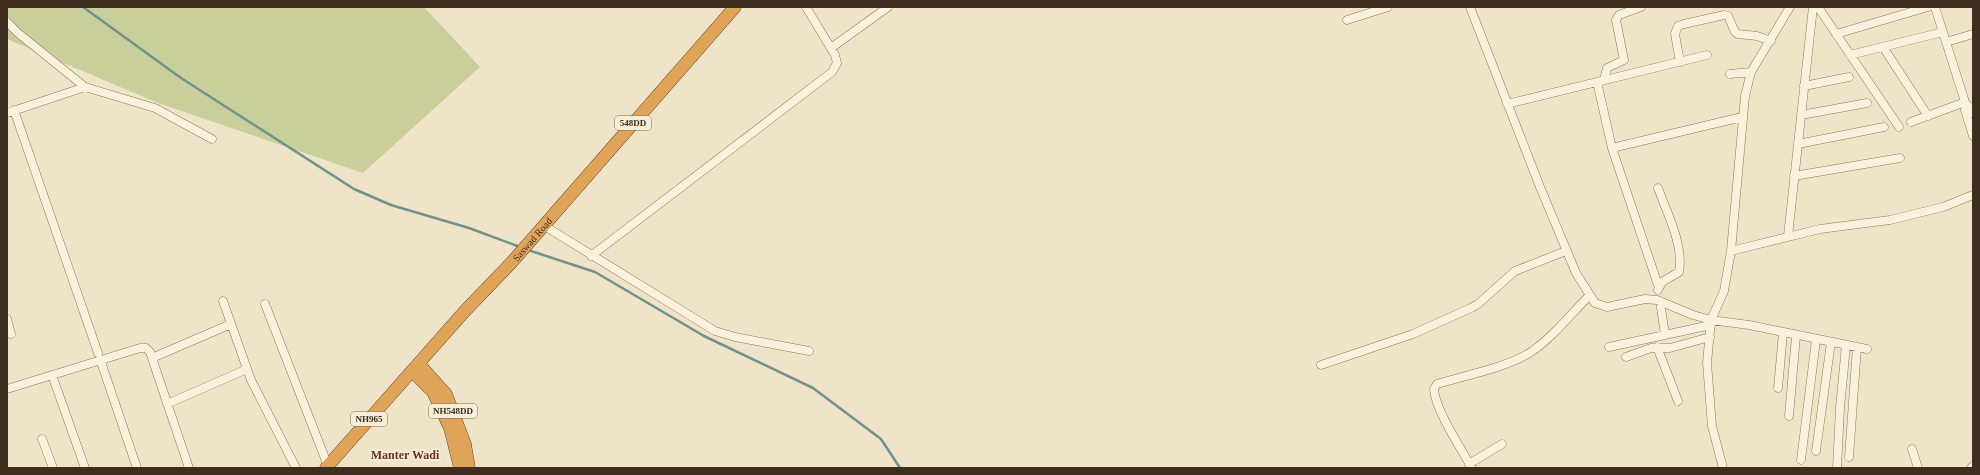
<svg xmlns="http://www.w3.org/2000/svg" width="1980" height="475" viewBox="0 0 1980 475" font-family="'Times New Roman',serif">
<rect width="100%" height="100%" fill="#f0e4c8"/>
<!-- green -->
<path fill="#c9cf9b" d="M 7,7 L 424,7 L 480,67 L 363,173 L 158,103 L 7,39 Z"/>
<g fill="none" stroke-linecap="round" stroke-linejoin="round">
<!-- stream -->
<path stroke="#6f938a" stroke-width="2.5" d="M 83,7 L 181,78 L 354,189 L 391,205 L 469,228 L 520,247
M 528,250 L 595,272 L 704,336 L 813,388 L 881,439 L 900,468"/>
<!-- minor casing -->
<g stroke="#8d765c" stroke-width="9">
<path id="minor" d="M 1470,7 L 1540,187 L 1576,273 L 1595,303 L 1607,307 L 1645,299 L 1657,300 L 1693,315 L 1711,320 L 1749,325 L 1867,349
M 1818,7 L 1899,127
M 1935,7 L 1965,102 L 1967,105 L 1971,108 L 1973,113
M 1347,20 L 1388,7
M 7,22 L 18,33 L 85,87 L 155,108 L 212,139
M 1836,34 L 1928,7
M 1946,42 L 1973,34
M 1883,47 L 1928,116
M 831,48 L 888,7
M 1850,55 L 1943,32
M 1680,62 L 1675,34 L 1678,26 L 1684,24 L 1724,15 L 1728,16 L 1735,32 L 1738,34 L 1757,36 L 1771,41
M 1730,74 L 1751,72
M 1604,80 L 1607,68 L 1624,60 L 1616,20 L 1619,15 L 1641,7
M 1597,82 L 1612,148 L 1659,288
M 1804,86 L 1849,77
M 1507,104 L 1707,55
M 1967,105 L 1965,110 L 1973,136
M 14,110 L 98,353
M 7,113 L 85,87
M 1801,115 L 1867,103
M 1911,122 L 1965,102
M 1798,144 L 1884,127
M 1612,148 L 1742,117
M 1794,176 L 1900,158
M 1658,188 C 1667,213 1684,245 1679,272 L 1662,282 L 1658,290
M 543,225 L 715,331 L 735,337 L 809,351
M 1788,236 L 1813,7
M 1731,251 L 1820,229 L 1890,220 L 1943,207 L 1973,195
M 591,256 L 832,72 L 837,63 L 835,55 L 806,7
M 223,301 L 251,380 L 296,468
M 1660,301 L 1665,335
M 265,304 L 328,466
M 7,319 L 11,334
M 1609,347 L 1711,325
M 1657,347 L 1678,401
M 1626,357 L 1651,348 L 1670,348 L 1710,337
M 152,358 L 231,324
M 100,359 L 137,468
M 1321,365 L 1413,334 L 1471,308 L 1478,304 L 1515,271 L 1566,251
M 52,375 L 85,468
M 1778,388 L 1783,333
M 7,389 L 140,348 L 146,348 L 150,352 L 189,468
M 167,404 L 247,369
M 1789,416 L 1796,336
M 42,439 L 53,468
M 1912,449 L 1918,468
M 1816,451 L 1831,342
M 1849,457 L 1857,347
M 1801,460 L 1816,340
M 1469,464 L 1502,444
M 1472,468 C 1461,449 1435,409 1434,389 L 1437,384 C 1466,375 1506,368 1531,352 C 1553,337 1570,315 1589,296
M 1723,468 L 1712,426 L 1707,363 L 1711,320 L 1724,291 L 1731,251 L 1745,96 L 1751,72 L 1790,7
M 1837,468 L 1840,408 L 1846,345
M 1971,468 L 1973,466"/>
</g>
<!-- highway casing -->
<g stroke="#5b4430" stroke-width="13">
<g id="highway">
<path d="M 419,364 L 446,394 L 465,444 L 469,468"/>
<path d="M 412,371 L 433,392 L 450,428 L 460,468"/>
<path id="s1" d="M 326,468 L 464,312 L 512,262 L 735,7"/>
</g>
</g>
<!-- minor -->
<use href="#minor" stroke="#faf1dc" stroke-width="8"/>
<!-- highway -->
<use href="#highway" stroke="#e0a458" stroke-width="12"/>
</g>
<g text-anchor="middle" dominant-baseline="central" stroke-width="3.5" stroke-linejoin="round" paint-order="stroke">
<!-- shield labels -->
<g fill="#f7eed8" stroke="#756857" stroke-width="1">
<rect x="615" y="116" width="36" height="14" rx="3"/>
<rect x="429" y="404" width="48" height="14" rx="3"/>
<rect x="351" y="412" width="36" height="14" rx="3"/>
</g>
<g font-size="9" font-weight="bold" fill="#3d2e20">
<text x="633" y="123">548DD</text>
<text x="453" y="411">NH548DD</text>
<text x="369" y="419">NH965</text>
</g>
<!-- street labels -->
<g font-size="10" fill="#3d2e20" stroke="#f7eed8">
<text stroke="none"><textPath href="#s1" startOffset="308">Saswad Road</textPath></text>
</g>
<!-- quarter labels -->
<g font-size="12" font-weight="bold" fill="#6b2e1e" stroke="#f7eed8">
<text x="405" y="455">Manter Wadi</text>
</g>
</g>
<!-- border -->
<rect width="1980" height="475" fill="none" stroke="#3d2e20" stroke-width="16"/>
</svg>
